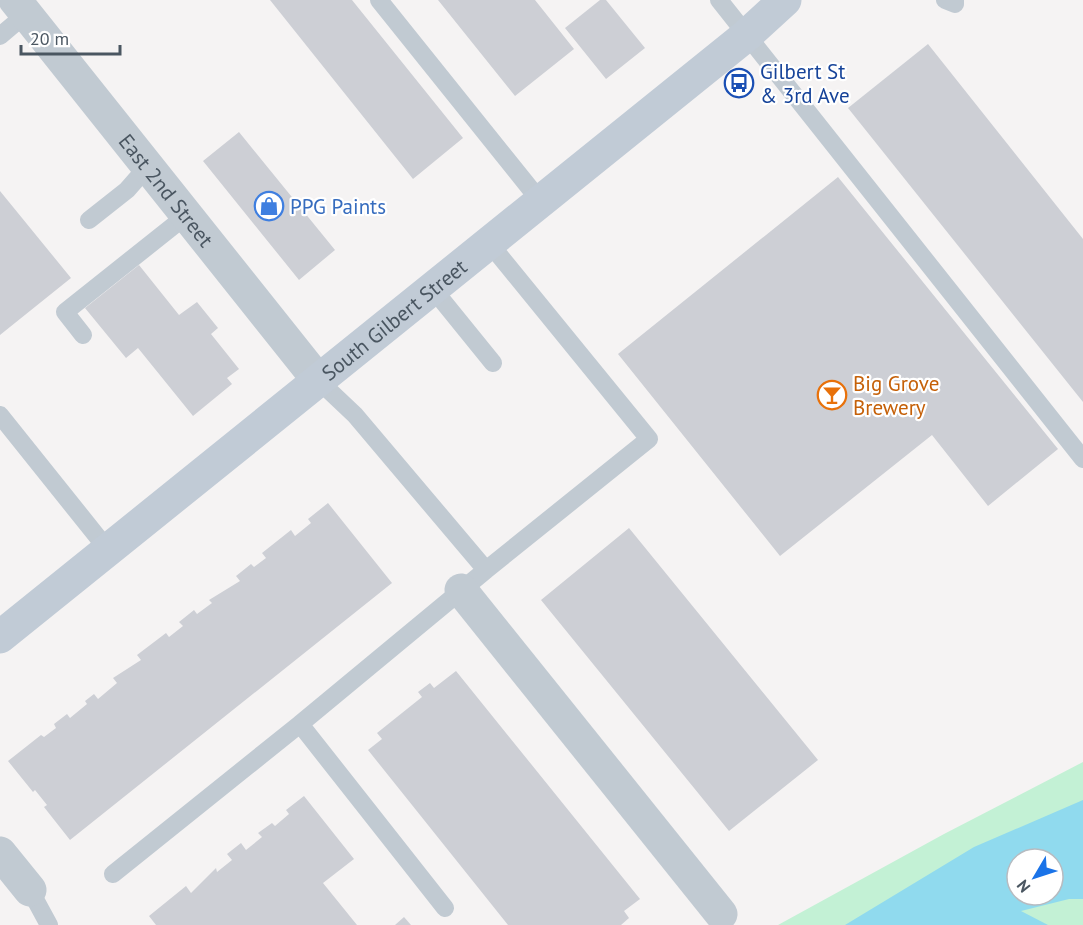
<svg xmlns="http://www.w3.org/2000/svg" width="1083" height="925" viewBox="0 0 1083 925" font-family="'PT Sans',sans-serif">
<rect width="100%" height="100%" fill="#f5f3f3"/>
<!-- green -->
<path fill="#c3f1d5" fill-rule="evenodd" d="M 1083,762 L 1083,925 L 778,925 L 944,834 ZM 1017,859 L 1053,859 L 1053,895 L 1017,895 Z"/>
<!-- water -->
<path fill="#90daee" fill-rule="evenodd" d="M 1083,800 L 1083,899 L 1069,899 L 1021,911 L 1048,925 L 845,925 L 974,847 ZM 1017,859 L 1053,859 L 1053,895 L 1017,895 Z"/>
<!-- building -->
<path fill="#cdcfd5" d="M 270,0 L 352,0 L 463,138 L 413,179 Z
M 438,0 L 535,0 L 574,49 L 515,96 Z
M 600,0 L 606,0 L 645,48 L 606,79 L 565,28 Z
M 928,44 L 1083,239 L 1083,402 L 848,108 Z
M 239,132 L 335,250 L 299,280 L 203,161 Z
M 838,177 L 1058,449 L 988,506 L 932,435 L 780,556 L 618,354 Z
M 0,191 L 71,278 L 0,335 Z
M 139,265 L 179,315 L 197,302 L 218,328 L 211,334 L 239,369 L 227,378 L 232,384 L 193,416 L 138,348 L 126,358 L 85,308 Z
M 328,503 L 392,583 L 70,840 L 44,807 L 47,805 L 35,790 L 33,792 L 8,761 L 41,735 L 44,737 L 56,728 L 54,724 L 67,714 L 70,718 L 87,704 L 85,701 L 94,694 L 98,699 L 117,683 L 113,678 L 141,660 L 137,655 L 166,633 L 169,637 L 183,626 L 179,622 L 194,610 L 197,614 L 212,603 L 209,600 L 240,581 L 236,576 L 251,564 L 254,567 L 266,558 L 262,553 L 291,530 L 295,536 L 311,523 L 308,519 Z
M 629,528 L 818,760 L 729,831 L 541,600 Z
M 456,671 L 640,899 L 624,911 L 629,918 L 621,925 L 508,925 L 368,750 L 382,739 L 377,733 L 422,697 L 418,692 L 430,683 L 434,688 Z
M 304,796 L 354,859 L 323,883 L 357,925 L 156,925 L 149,916 L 186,886 L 191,893 L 216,868 L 217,872 L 232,860 L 227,854 L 241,843 L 246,850 L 262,837 L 258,833 L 272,823 L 275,826 L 289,814 L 286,810 Z
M 404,917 L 411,925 L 395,925 Z"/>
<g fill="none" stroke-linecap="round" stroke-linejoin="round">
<!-- lane -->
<path stroke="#c1cad2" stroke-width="18" d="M 379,0 L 541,202
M 719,0 L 1083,459
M 945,0 L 955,4 L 955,0
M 0,36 L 26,14
M 89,220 L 127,190 L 148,166
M 433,289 L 493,363
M 83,335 L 65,312 L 187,215
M 318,380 L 355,415 L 486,570 L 649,439 L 490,244
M 0,415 L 108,550
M 113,874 L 300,724
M 30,890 L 49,925
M 445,908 L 300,724 L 486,570"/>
<!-- street -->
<g stroke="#c1cad2" stroke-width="33">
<path id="s1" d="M 15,0 L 318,380"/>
<path d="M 461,590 L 721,914"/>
<path d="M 0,853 L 30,890"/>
</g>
<!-- secondary -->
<path stroke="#c1cbd6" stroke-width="33" id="s2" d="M 0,637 L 747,35 L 785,0"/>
</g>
<!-- icons -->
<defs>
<g id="bus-ring" transform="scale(1.5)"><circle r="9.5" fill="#fff" stroke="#1a4fb4" stroke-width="1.5"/><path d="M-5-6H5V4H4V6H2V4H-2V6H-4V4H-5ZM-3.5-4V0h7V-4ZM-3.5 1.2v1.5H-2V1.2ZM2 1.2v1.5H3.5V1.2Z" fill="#1a4fb4"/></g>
<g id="shop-ring" transform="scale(1.5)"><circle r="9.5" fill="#fff" stroke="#3f7fe0" stroke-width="1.5"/><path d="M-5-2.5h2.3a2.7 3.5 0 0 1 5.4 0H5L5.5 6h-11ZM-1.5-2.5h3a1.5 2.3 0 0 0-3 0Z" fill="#3f7fe0"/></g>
<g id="bar-ring" transform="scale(1.5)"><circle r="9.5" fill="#fff" stroke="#e8710a" stroke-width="1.5"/><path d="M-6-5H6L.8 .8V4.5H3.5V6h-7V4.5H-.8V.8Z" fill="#e8710a"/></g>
</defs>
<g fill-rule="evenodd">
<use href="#bus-ring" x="739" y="83"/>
<use href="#shop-ring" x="269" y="206"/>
<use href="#bar-ring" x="832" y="395"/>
</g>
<g text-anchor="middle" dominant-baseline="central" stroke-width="4.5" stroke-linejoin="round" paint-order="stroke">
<!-- transit labels -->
<g font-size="21" fill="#164399" stroke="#fff" text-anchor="start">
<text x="760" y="71">Gilbert St<tspan x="760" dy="24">&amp; 3rd Ave</tspan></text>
</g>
<!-- street labels -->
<g font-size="21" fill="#4a5661" stroke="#fff">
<text stroke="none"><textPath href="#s1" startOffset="243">East 2nd Street</textPath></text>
<text stroke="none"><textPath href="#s2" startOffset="506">South Gilbert Street</textPath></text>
</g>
<!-- shop labels -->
<g font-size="21" fill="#366cbe" stroke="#fff" text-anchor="start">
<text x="290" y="206">PPG Paints</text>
</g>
<!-- food labels -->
<g font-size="21" fill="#c56008" stroke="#fff" text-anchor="start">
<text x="853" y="383">Big Grove<tspan x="853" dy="24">Brewery</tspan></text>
</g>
</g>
<!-- north arrow -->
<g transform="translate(1035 877) rotate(231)"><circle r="28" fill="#ffffff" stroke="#b7bbc0" stroke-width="1.5"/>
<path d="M0-4.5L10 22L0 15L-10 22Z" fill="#1a73e8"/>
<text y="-9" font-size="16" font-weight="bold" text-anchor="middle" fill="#4a5661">N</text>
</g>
<!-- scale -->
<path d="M21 45v9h99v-9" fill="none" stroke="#4a5661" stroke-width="3"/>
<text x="30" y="45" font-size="18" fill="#4a5661" stroke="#ffffff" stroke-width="4.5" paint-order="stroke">20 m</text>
</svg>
